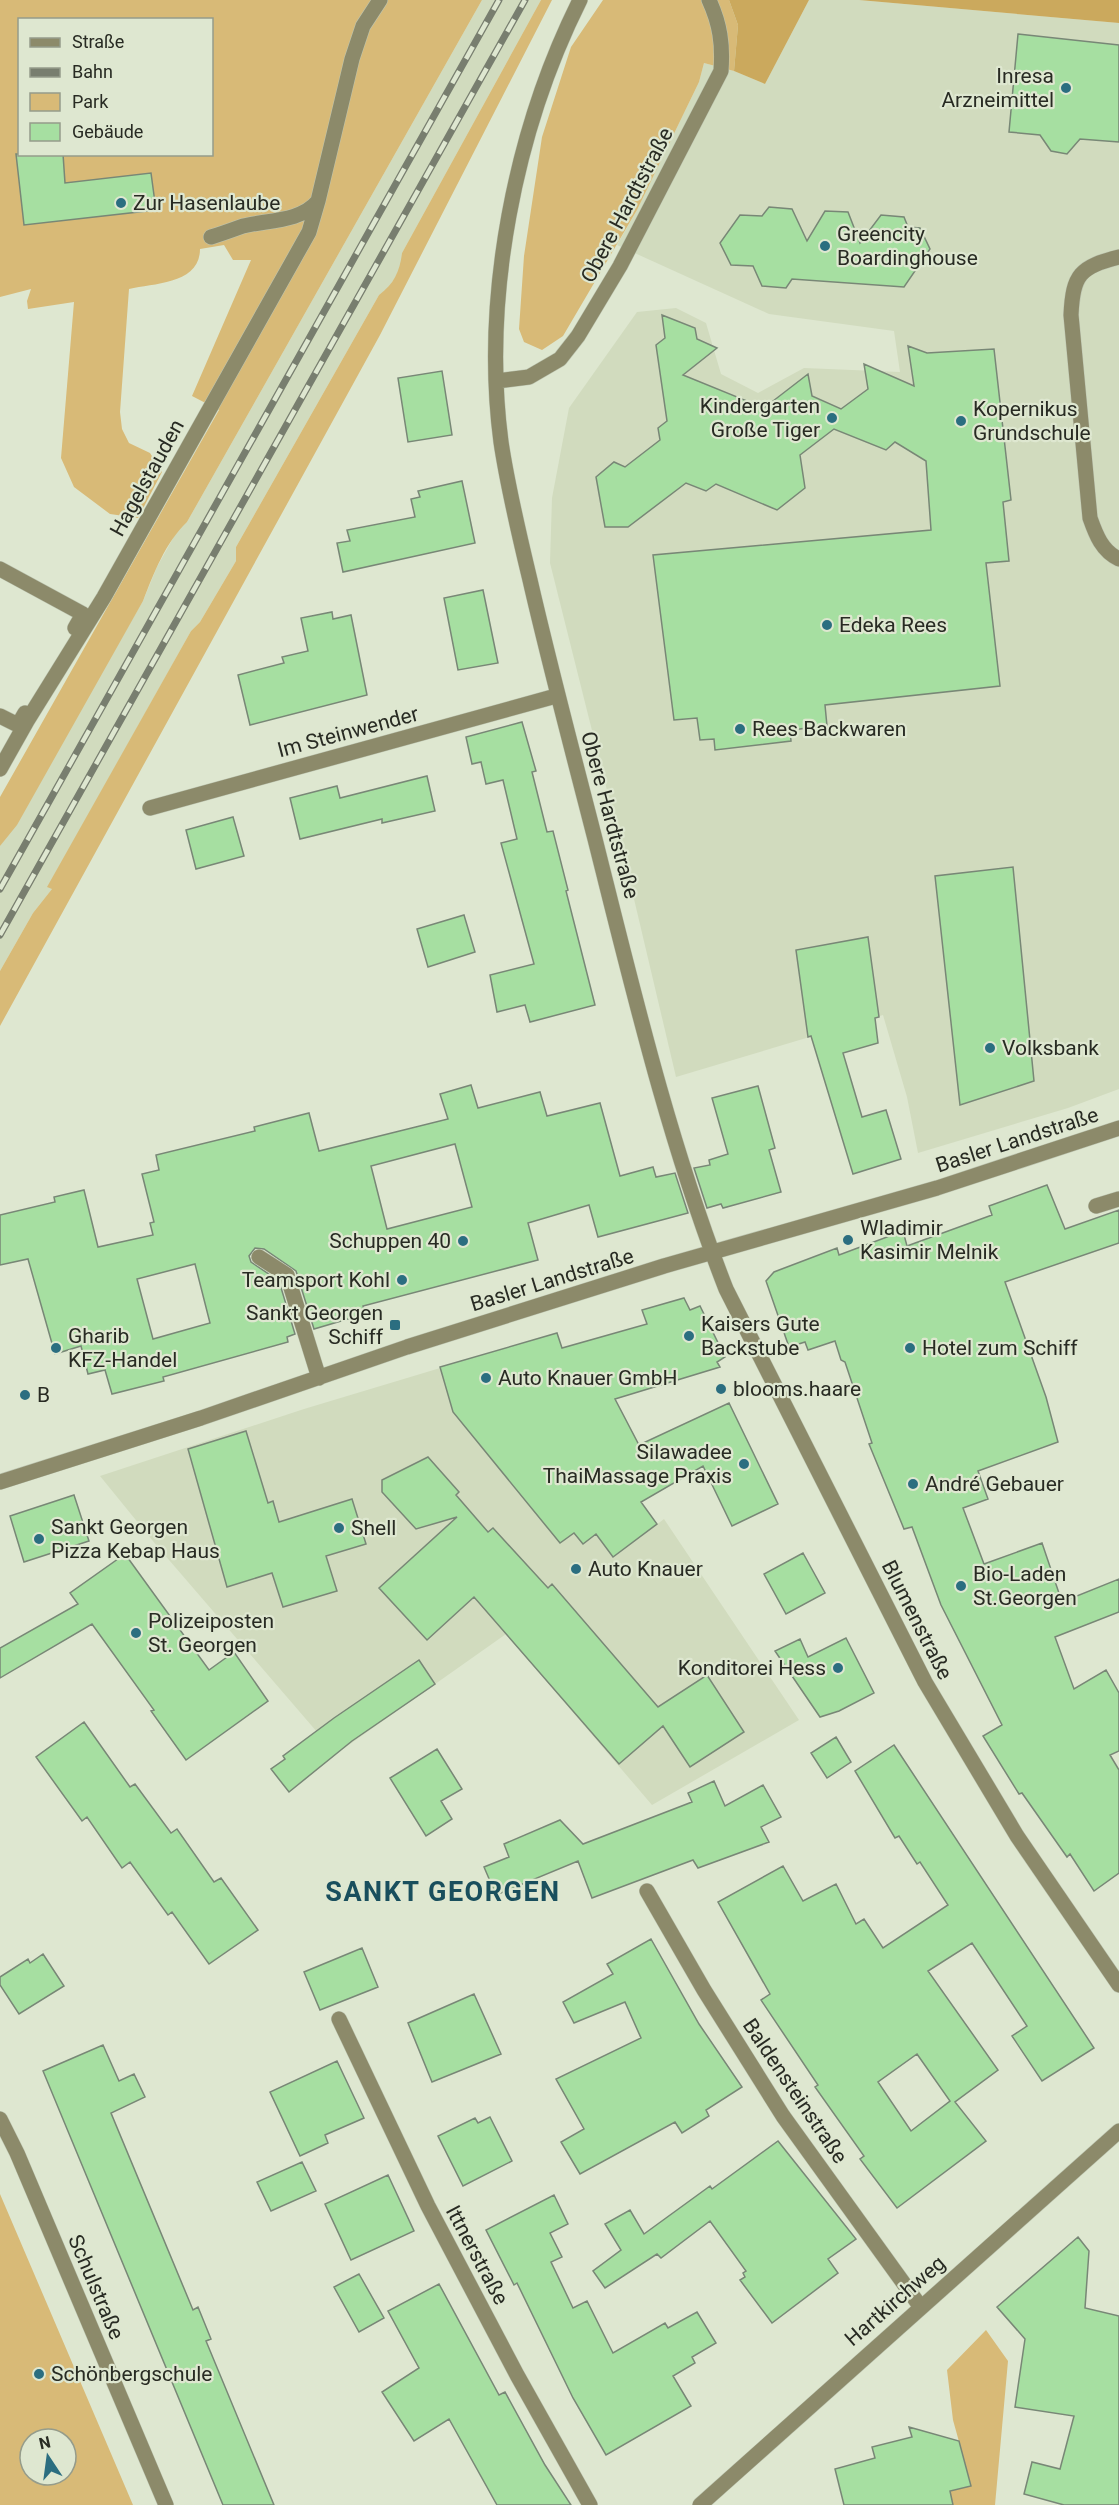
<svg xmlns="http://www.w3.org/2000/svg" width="1119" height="2505" viewBox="0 0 1119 2505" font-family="Roboto,sans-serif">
<rect width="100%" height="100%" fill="#dee7d0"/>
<!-- built -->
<path fill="#d1dbbe" d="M 482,0 L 541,0 L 402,253 L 401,269 L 388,288 L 379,295 L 236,547 L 236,561 L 200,622 L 191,631 L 48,887 L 53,888 L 33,913 L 0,971 L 0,846 L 143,601 L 157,567 L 177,531 L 187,522 Z
M 809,0 L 859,0 L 1119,23 L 1119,1089 L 1068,1108 L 918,1153 L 907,1097 L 883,1015 L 676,1077 L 630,882 L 550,563 L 552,498 L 569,408 L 637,312 L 676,308 L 706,323 L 721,374 L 758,393 L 804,368 L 900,372 L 894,331 L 769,314 L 617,245 L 637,210 L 699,82 L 704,63 L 734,71 L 765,84 Z
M 557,1333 L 539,1412 L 638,1539 L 664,1519 L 799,1720 L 652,1805 L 506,1634 L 336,1754 L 157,1546 L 100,1476 L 304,1409 Z"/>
<!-- green -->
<path fill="#d8ba77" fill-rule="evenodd" d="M 0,0 L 482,0 L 187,522 C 165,543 154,573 143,601 L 17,825 L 0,846 L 0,797 L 219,410 L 192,396 L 251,260 L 233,260 L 224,245 L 200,249 C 200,284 155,283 129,289 L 120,412 L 122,429 L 129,443 L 150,453 L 162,472 L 138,518 L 110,514 L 74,487 L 61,458 L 74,302 L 28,309 L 27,301 L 31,289 L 0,297 ZM 20,20 L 212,20 L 212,154 L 20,154 Z
M 541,0 L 552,0 L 380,335 L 0,1026 L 0,971 L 33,913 L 52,889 L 47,887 L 191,631 L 200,622 L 236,561 L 236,547 L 379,295 C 394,284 400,271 402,253 Z
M 603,0 L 729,0 L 738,25 L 734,71 L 704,63 L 699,82 L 637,210 L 563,336 L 542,350 L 524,342 L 519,329 L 524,256 L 542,137 L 571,47 Z
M 0,2194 L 133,2505 L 0,2505 ZM 30,2439 L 66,2439 L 66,2475 L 30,2475 Z
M 986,2330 L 1008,2361 L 995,2505 L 942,2505 L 950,2491 L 971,2485 L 953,2420 L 947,2370 Z"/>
<!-- forest -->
<path fill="#cba95d" d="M 729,0 L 809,0 L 765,84 L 734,71 L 738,25 Z
M 859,0 L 1119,0 L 1119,23 Z"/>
<!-- building -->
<path fill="#a6dfa1" stroke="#788776" stroke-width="1.5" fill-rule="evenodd" d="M 1018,34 L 1119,45 L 1119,142 L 1080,139 L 1067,154 L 1051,151 L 1040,135 L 1009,132 Z
M 16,154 L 63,154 L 65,183 L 151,173 L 156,210 L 24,225 Z
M 769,207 L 792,209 L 807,241 L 825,211 L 848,212 L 860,243 L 881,215 L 904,217 L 908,227 L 920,228 L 930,249 L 904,287 L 792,279 L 786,288 L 762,286 L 753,266 L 731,265 L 720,243 L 740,215 L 762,216 Z
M 662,315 L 695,328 L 697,339 L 717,348 L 683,375 L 764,408 L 808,374 L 812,396 L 841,409 L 868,389 L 864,364 L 914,386 L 908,346 L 927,353 L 994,349 L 1011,500 L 1003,502 L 1009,561 L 986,563 L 1000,686 L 825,705 L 827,726 L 790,730 L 791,741 L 715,750 L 714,739 L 700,740 L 697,718 L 674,720 L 653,555 L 931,530 L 926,461 L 895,442 L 886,450 L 834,429 L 800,455 L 805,488 L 777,510 L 716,484 L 706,491 L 686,483 L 628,527 L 605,527 L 596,477 L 614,462 L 625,467 L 660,440 L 658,428 L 667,421 L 656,345 L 665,338 Z
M 442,371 L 452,435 L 408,442 L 398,378 Z
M 462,481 L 475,543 L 343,572 L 337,543 L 350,541 L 347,530 L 415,517 L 411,499 L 420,497 L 418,491 Z
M 483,590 L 498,663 L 458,670 L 444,598 Z
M 332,612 L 333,619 L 351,615 L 367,695 L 250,725 L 238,675 L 284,663 L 282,657 L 308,651 L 301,618 Z
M 522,722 L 536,771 L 532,772 L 547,832 L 553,831 L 568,890 L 566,891 L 595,1005 L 530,1022 L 525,1005 L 497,1012 L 490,975 L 534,964 L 501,843 L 517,839 L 503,780 L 486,784 L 481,762 L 472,764 L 466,737 Z
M 427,776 L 435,811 L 382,823 L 382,819 L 300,839 L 290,798 L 337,786 L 340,798 Z
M 233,817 L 244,856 L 196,869 L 186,830 Z
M 1013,867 L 1034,1081 L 960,1105 L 935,876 Z
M 464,915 L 475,952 L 428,967 L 417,929 Z
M 868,937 L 879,1017 L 875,1018 L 878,1043 L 843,1053 L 862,1117 L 886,1110 L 901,1159 L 853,1174 L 811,1036 L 808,1037 L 796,950 Z
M 471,1085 L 478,1108 L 540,1092 L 547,1116 L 600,1103 L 620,1176 L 653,1167 L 656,1177 L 675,1173 L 688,1213 L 598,1237 L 589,1205 L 528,1223 L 538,1260 L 363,1306 L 365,1314 L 314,1329 L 296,1271 L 264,1249 L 255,1248 L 249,1256 L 251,1262 L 279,1281 L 295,1334 L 287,1337 L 288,1342 L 163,1377 L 164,1381 L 112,1394 L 105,1370 L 88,1374 L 81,1346 L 55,1354 L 28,1259 L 0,1265 L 0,1215 L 55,1202 L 54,1197 L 84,1190 L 98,1247 L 153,1235 L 150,1223 L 154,1222 L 142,1174 L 159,1170 L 156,1155 L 255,1131 L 254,1127 L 309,1113 L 319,1151 L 448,1119 L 440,1094 ZM 455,1144 L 472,1207 L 387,1229 L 371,1166 ZM 195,1264 L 210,1323 L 153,1339 L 137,1279 Z
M 758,1086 L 775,1148 L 769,1150 L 781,1192 L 723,1208 L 721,1204 L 707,1208 L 694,1168 L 710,1165 L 709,1160 L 728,1154 L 712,1098 Z
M 1047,1185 L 1065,1229 L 1119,1210 L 1119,1243 L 1005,1282 L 1046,1397 L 1058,1442 L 978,1471 L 988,1499 L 963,1508 L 984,1564 L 1042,1543 L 1062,1602 L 1119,1579 L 1119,1612 L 1055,1637 L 1074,1689 L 1106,1670 L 1119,1693 L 1119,1751 L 1110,1755 L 1119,1770 L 1119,1873 L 1094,1891 L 1070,1854 L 1067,1857 L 1022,1793 L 1019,1794 L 983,1736 L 1002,1725 L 941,1605 L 912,1527 L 904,1529 L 869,1444 L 872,1443 L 845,1362 L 841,1360 L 835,1341 L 808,1350 L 805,1342 L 789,1347 L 766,1281 L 774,1272 L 837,1248 L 839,1255 L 903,1231 L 907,1246 L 992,1215 L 989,1206 Z
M 684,1298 L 690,1310 L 700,1306 L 725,1357 L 717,1362 L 720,1367 L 615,1399 L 639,1445 L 729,1403 L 778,1504 L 732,1526 L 703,1466 L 641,1502 L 657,1524 L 613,1557 L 596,1534 L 583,1544 L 574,1533 L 560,1543 L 453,1412 L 440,1367 L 557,1333 L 562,1348 L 647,1324 L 642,1310 Z
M 246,1431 L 268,1503 L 273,1501 L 279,1522 L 352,1499 L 366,1544 L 326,1556 L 337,1591 L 283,1607 L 272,1573 L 227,1587 L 188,1449 Z
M 428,1457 L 459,1492 L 456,1495 L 488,1532 L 493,1528 L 548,1588 L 552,1584 L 658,1707 L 707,1675 L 744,1732 L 690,1767 L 663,1726 L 619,1764 L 474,1597 L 427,1640 L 379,1588 L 457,1517 L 416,1529 L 382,1492 L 382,1480 Z
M 74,1495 L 89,1541 L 24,1562 L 10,1516 Z
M 803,1553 L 825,1593 L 786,1614 L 764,1574 Z
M 125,1554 L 209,1670 L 234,1652 L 268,1701 L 186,1760 L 151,1711 L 154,1710 L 92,1624 L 0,1678 L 0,1648 L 78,1604 L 70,1593 Z
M 846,1638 L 874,1693 L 839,1711 L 820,1717 L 775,1651 L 800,1639 L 808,1657 Z
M 419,1660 L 435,1684 L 352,1741 L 289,1792 L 271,1769 L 285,1759 L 283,1756 L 334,1718 Z
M 84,1722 L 130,1787 L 135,1784 L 171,1833 L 177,1829 L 214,1882 L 221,1878 L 258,1930 L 209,1964 L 172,1912 L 168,1915 L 130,1862 L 122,1868 L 87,1817 L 82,1821 L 36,1757 Z
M 836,1737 L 851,1762 L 827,1778 L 811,1753 Z
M 894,1745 L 1094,2048 L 1042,2081 L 1012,2036 L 1027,2026 L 972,1943 L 928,1971 L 998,2070 L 955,2102 L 986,2141 L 897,2208 L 860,2159 L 864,2156 L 815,2087 L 818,2085 L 761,2000 L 770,1994 L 718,1902 L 783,1866 L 803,1901 L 836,1884 L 856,1924 L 864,1919 L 883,1948 L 948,1905 L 920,1862 L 917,1864 L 899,1836 L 895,1838 L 855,1771 ZM 917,2054 L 950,2101 L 911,2131 L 878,2082 Z
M 437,1749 L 462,1789 L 441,1801 L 452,1819 L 426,1836 L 390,1778 Z
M 714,1781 L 725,1806 L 763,1785 L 781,1817 L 761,1827 L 769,1842 L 698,1868 L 693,1860 L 592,1898 L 578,1861 L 496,1895 L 484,1867 L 509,1857 L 504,1844 L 560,1820 L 583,1844 L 692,1802 L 688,1793 Z
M 651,1939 L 699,2024 L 742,2087 L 706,2110 L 709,2116 L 682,2133 L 675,2122 L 580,2174 L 561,2142 L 584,2129 L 556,2079 L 641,2038 L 625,2002 L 574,2023 L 563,2002 L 613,1974 L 607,1964 Z
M 362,1948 L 378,1987 L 320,2010 L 304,1972 Z
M 43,1954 L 64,1986 L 19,2014 L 0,1985 L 0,1977 L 28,1959 L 30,1963 Z
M 474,1994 L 501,2054 L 432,2082 L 408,2023 Z
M 103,2045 L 119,2081 L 134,2074 L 145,2097 L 111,2113 L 193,2310 L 198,2307 L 211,2339 L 206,2341 L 274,2505 L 223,2505 L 43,2071 Z
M 337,2061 L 364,2118 L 325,2135 L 328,2143 L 300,2156 L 270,2092 Z
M 490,2117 L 512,2161 L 463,2186 L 438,2136 L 475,2118 L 478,2123 Z
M 778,2141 L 856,2239 L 828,2259 L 838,2273 L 772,2323 L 740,2280 L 745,2277 L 743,2273 L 746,2271 L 710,2221 L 661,2258 L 657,2254 L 605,2288 L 593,2271 L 621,2250 L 605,2224 L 630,2210 L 644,2234 L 710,2186 L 712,2189 Z
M 302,2162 L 316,2191 L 271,2211 L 257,2182 Z
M 388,2175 L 414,2231 L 351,2260 L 325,2204 Z
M 554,2195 L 568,2224 L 550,2233 L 562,2257 L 551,2262 L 573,2308 L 587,2301 L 613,2353 L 665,2323 L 668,2328 L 697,2312 L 716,2343 L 692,2357 L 695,2363 L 673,2376 L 691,2406 L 606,2455 L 573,2398 L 517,2283 L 514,2285 L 486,2230 Z
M 1078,2237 L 1089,2251 L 1085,2308 L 1119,2316 L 1119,2505 L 1064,2505 L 1024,2494 L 1032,2462 L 1060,2469 L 1074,2416 L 1015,2407 L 1025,2339 L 997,2307 Z
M 359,2274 L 384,2318 L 359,2332 L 334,2287 Z
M 439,2284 L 499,2395 L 505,2392 L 545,2465 L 571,2505 L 497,2505 L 449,2419 L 414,2441 L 382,2392 L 419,2368 L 388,2311 Z
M 909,2427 L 959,2441 L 971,2486 L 950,2491 L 953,2505 L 844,2505 L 835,2469 L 875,2458 L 872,2447 L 912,2437 Z"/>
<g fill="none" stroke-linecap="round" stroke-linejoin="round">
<!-- minor casing -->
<g stroke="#bdc5b1" stroke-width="16">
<path id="minor" d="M 580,0 C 515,130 482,297 501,442 C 508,489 519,534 530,580 C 550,667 573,753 595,839 C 633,990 669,1143 726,1289 L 925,1682 L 1017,1836 L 1119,1985
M 211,237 C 221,234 232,230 243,226 C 267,220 301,222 318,201 L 352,59 L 363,26 L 380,0
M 1119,257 C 1080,267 1073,274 1071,315 L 1090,518 C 1096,535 1102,551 1119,559
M 497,381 L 529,377 L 560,359 L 578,336 L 620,266 L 721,71 C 723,44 720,24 709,0
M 0,569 L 83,614 L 75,628
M 0,716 L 18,725 L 25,713
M 0,769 L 27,721 L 104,597 L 309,232 L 318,201
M 150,808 L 556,696
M 1096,1206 L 1119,1199
M 259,1257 L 287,1275 L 319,1378
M 0,1482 L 201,1418 L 407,1347 L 664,1266 L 937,1188 L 1119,1128
M 647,1891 L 704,1990 L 783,2116 L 920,2306
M 339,2019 L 428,2206 L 517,2375 L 590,2505
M 0,2119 L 17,2153 L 166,2505
M 700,2505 L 1119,2131"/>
</g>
<!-- minor -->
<use href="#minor" stroke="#8c8a6a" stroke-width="15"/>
<!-- rail casing -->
<g stroke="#787e6f" stroke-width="7">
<path id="rail" d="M 0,889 L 499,0
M 0,935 L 525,0"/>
</g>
<!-- rail -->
<use href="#rail" stroke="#dee7d0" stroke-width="4.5" stroke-dasharray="14" stroke-linecap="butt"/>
</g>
<!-- markers -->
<g fill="#2b6e80" stroke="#dee7d0" stroke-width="2">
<circle cx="1066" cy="88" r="6"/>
<circle cx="121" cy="203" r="6"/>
<circle cx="825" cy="246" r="6"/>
<circle cx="832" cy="418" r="6"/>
<circle cx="961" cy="421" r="6"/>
<circle cx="827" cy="625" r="6"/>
<circle cx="740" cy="729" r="6"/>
<circle cx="990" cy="1048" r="6"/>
<circle cx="848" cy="1240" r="6"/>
<circle cx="463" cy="1241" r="6"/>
<circle cx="402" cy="1280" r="6"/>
<rect x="389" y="1319" width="12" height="12" rx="3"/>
<circle cx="689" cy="1336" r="6"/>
<circle cx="56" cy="1348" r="6"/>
<circle cx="910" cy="1348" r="6"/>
<circle cx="486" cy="1378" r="6"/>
<circle cx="721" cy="1389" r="6"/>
<circle cx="25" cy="1395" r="6"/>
<circle cx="744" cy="1464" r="6"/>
<circle cx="913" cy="1484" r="6"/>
<circle cx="339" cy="1528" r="6"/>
<circle cx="39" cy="1539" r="6"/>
<circle cx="576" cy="1569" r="6"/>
<circle cx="961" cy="1586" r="6"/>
<circle cx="136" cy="1633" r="6"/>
<circle cx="838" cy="1668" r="6"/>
<circle cx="39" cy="2374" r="6"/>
</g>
<g text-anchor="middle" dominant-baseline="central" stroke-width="4.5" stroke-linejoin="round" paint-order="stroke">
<!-- poi labels -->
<g font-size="21" fill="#282b23" stroke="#dee7d0" text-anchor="start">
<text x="1054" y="76" text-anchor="end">Inresa<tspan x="1054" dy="24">Arzneimittel</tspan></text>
<text x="133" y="203">Zur Hasenlaube</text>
<text x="837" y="234">Greencity<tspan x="837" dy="24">Boardinghouse</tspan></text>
<text x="820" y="406" text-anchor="end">Kindergarten<tspan x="820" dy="24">Große Tiger</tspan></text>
<text x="973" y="409">Kopernikus<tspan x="973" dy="24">Grundschule</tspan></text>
<text x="839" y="625">Edeka Rees</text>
<text x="752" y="729">Rees Backwaren</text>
<text x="1002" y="1048">Volksbank</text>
<text x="860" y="1228">Wladimir<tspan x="860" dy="24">Kasimir Melnik</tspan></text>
<text x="451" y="1241" text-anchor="end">Schuppen 40</text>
<text x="390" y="1280" text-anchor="end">Teamsport Kohl</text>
<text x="383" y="1313" text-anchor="end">Sankt Georgen<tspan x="383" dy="24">Schiff</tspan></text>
<text x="701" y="1324">Kaisers Gute<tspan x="701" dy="24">Backstube</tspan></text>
<text x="68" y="1336">Gharib<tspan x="68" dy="24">KFZ-Handel</tspan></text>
<text x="922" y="1348">Hotel zum Schiff</text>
<text x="498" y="1378">Auto Knauer GmbH</text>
<text x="733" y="1389">blooms.haare</text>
<text x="37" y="1395">B</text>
<text x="732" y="1452" text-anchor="end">Silawadee<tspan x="732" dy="24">ThaiMassage Praxis</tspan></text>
<text x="925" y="1484">André Gebauer</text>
<text x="51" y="1527">Sankt Georgen<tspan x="51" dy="24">Pizza Kebap Haus</tspan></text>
<text x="351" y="1528">Shell</text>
<text x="588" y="1569">Auto Knauer</text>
<text x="973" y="1574">Bio-Laden<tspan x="973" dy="24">St.Georgen</tspan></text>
<text x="148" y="1621">Polizeiposten<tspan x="148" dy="24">St. Georgen</tspan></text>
<text x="826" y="1668" text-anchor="end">Konditorei Hess</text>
<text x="51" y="2374">Schönbergschule</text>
</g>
<!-- street labels -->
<g font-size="21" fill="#282b23" stroke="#dee7d0">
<text transform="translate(627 205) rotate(-62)">Obere Hardtstraße</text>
<text transform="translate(147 478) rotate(-61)">Hagelstauden</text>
<text transform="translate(348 732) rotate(-15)">Im Steinwender</text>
<text transform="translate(610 815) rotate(75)">Obere Hardtstraße</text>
<text transform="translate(1017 1140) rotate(-18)">Basler Landstraße</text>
<text transform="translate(552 1280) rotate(-17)">Basler Landstraße</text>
<text transform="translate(917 1620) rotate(63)">Blumenstraße</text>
<text transform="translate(795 2091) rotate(56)">Baldensteinstraße</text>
<text transform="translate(477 2255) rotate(62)">Ittnerstraße</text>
<text transform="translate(96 2287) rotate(67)">Schulstraße</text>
<text transform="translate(895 2301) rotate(-41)">Hartkirchweg</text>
</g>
<!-- district labels -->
<g font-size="27" font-weight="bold" letter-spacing="1.5" fill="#194f5d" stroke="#dee7d0">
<text x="443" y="1892">SANKT GEORGEN</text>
</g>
</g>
<!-- legend -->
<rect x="18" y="18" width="195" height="138" fill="#dee7d0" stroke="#959c8b" stroke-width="1.5"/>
<rect x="30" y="38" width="30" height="9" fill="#8c8a6a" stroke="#959c8b" stroke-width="1.5"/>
<text x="72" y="48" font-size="18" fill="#282b23">Straße</text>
<rect x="30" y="68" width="30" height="9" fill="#787e6f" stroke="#959c8b" stroke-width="1.5"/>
<text x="72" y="78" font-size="18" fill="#282b23">Bahn</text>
<rect x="30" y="93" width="30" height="18" fill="#d8ba77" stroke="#959c8b" stroke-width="1.5"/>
<text x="72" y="108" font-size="18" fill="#282b23">Park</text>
<rect x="30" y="123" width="30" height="18" fill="#a6dfa1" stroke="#959c8b" stroke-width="1.5"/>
<text x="72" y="138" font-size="18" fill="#282b23">Gebäude</text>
<!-- north arrow -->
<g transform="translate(48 2457) rotate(347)"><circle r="28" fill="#dee7d0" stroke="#959c8b" stroke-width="1.5"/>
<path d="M0-4.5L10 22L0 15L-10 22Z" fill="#2b6e80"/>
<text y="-9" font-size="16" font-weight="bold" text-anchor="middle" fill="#282b23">N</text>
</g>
</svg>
